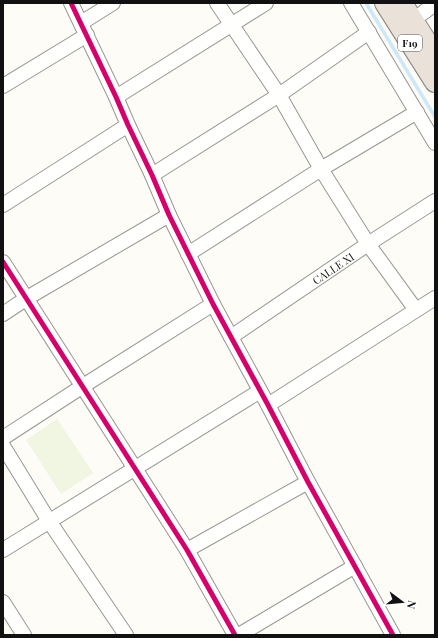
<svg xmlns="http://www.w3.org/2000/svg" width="438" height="638" viewBox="0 0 438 638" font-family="'Playfair Display',serif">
<rect width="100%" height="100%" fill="#fdfcf7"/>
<!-- pitch -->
<path fill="#f0f6e1" d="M 57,419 L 93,473 L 61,494 L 26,440 Z"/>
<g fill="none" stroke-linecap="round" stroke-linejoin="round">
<!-- stream -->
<path stroke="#cde8f7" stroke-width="3.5" d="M 366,3 L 435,117"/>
<!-- minor casing -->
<g stroke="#979795" stroke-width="16">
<g id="minor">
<path d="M 71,3 L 116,97 L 128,125 L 152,175 L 169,215 L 213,304 L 268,405 L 308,482 L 393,635"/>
<path d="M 217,3 L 279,95 L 321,169 L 368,244 L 416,310"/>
<path d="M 351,3 L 435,143"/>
<path d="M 413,20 L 435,4"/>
<path d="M 81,23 L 113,3"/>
<path d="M 3,86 L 87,35"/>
<path d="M 116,97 L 266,3"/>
<path d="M 152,175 L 279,95 L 369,32"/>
<path d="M 3,205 L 128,125"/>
<path d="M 188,254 L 321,169 L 417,112"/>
<path d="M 3,262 L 187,550 L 235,635"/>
<path d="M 3,314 L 27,298 L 169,215"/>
<path id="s1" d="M 231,337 L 368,244 L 435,201"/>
<path d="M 268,405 L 435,298"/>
<path d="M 3,438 L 83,386 L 213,304"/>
<path d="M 3,446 L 49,521 L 126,635"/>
<path d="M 3,550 L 260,391"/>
<path d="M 187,550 L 308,482"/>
<path d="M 3,602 L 24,635"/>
<path d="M 239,635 L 355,566"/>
</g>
</g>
<!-- highway casing -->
<g stroke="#858482" stroke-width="22">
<path id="highway" d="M 385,3 L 435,82
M 402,3 L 435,55"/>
</g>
<!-- minor -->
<use href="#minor" stroke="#fffffe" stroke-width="14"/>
<!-- highway -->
<use href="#highway" stroke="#eae1d8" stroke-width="20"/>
<!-- cycleway casing -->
<g stroke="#fff" stroke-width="8">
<path id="cycleway" d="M 71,3 L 116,97 L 128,125 L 152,175 L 169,215 L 213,304 L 268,405 L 308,482 L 393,635
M 3,262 L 187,550 L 235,635"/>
</g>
<!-- cycleway -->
<use href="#cycleway" stroke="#d6006c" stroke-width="5"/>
</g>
<g text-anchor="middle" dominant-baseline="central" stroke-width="4" stroke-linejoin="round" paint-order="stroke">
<!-- shield labels -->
<rect fill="#fff" stroke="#585858" stroke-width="1" x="398" y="35" width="24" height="16" rx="3"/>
<g font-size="10" font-weight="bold" fill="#111">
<text x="410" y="43">F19</text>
</g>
<!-- street labels -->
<g font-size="11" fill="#111" stroke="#fff">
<text stroke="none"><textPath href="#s1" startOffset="123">CALLE XI</textPath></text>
</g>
</g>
<!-- border -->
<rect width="438" height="638" fill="none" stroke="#111111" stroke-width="8"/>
<!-- north arrow -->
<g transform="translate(402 602) rotate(106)" stroke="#ffffff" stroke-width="3" paint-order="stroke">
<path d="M0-3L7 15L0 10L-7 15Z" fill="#111111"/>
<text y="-6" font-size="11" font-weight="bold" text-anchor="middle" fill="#111111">N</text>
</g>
</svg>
